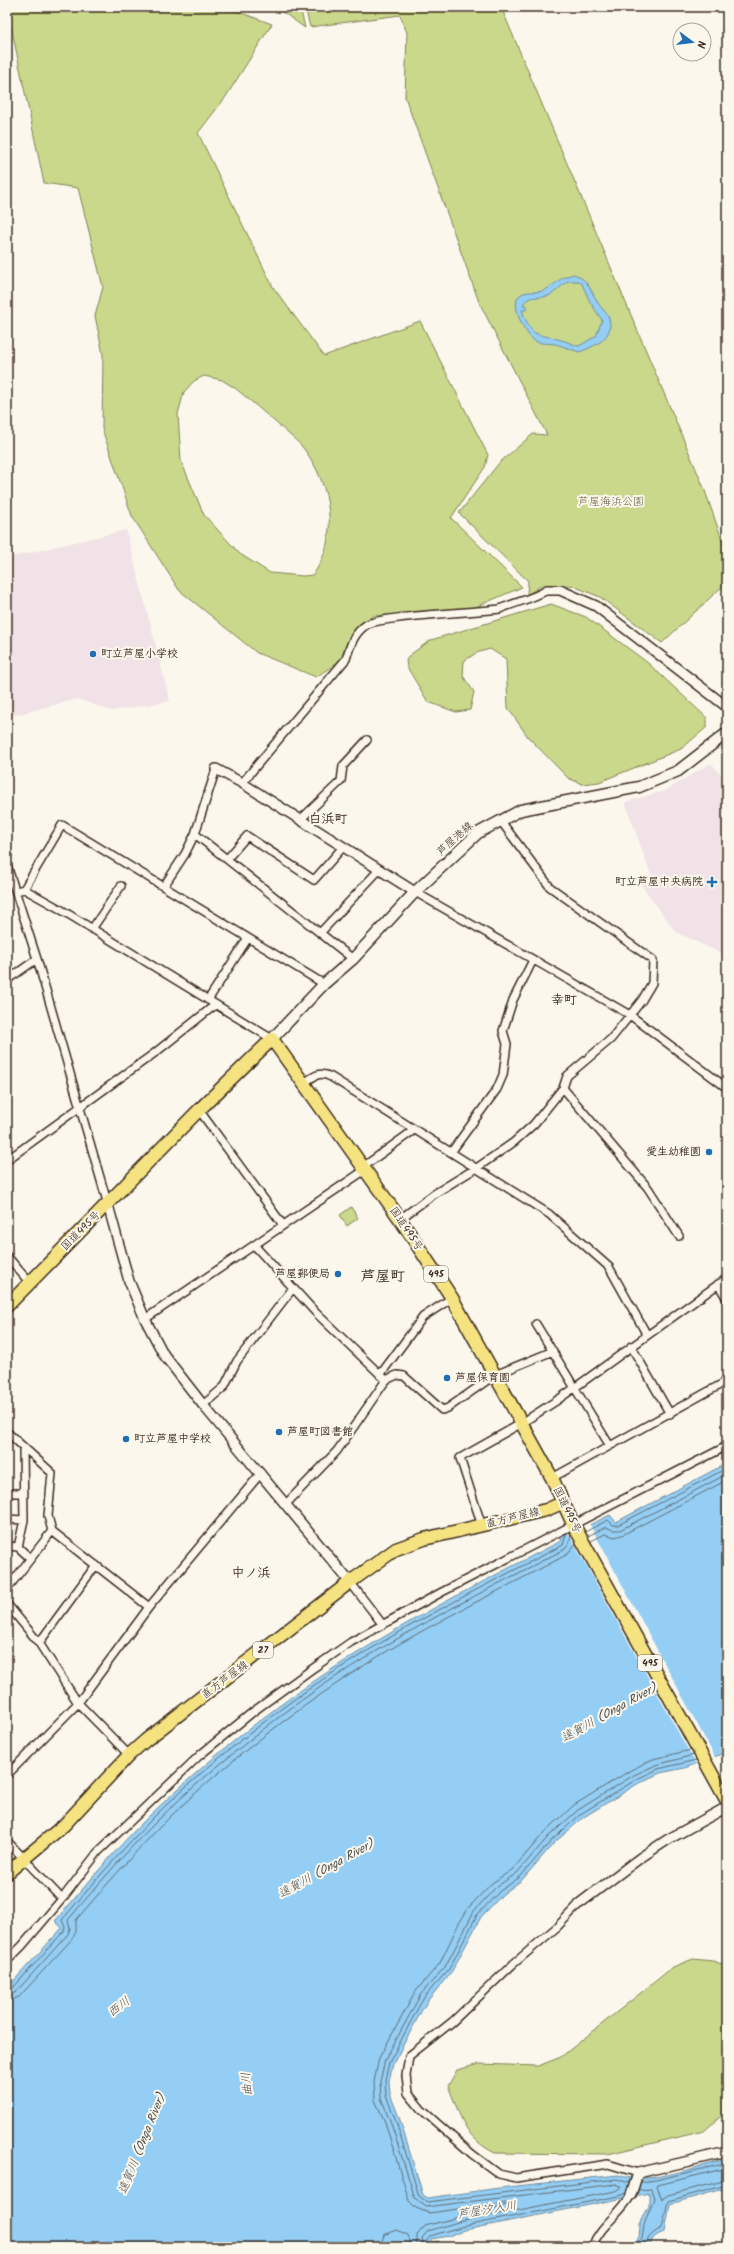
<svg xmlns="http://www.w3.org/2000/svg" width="734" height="2254" viewBox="0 0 734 2254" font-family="Kalam,'Klee One',sans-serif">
<rect width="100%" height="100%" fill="#fbf7ec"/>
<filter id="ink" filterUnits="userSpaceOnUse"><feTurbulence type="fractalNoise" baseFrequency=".025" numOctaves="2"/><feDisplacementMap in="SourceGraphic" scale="8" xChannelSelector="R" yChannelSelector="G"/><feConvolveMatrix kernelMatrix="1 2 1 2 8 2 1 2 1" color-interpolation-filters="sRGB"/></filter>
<g filter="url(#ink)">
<!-- built -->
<path fill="#f0e2e7" d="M 126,530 L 170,701 L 112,711 L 78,699 L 7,717 L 7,558 Z
M 711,763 L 727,782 L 727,956 L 676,932 L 639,882 L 651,875 L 625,802 L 665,791 Z"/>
<!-- green -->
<path fill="#cad88c" stroke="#828155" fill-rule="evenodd" d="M 7,7 L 225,7 L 272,24 L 225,98 L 198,133 L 273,287 L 324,356 L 420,321 L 488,455 L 485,467 L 451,518 L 522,587 L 471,609 L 373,616 L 361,623 L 341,660 L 316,677 L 257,653 L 179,590 L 132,516 L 102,429 L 103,354 L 95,316 L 103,287 L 78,188 L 44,183 ZM 204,376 L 222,380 L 235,388 C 251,401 266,414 282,428 C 289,435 298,441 304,449 C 331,485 340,537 313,575 L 303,576 L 270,573 L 240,554 L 204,515 L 181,461 L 178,414 L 184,392 L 194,381 Z
M 271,7 L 300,7 L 305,28 L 280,10 Z
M 305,7 L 501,7 L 704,488 L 727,554 L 727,582 L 662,643 L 600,597 L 571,585 L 567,587 L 542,585 L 527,595 L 528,581 L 459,513 L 499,463 L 533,434 L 547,435 L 479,302 L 405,97 L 407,33 L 400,15 L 310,27 Z
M 551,604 L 586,617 L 648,663 L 707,718 L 707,727 L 681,749 L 599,782 L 582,784 L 568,778 L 528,737 L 508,708 L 506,659 L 490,649 L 476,653 L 464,661 L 463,676 L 474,692 L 470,710 L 456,712 L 428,702 L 407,667 L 406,660 L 411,654 L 431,640 Z
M 351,1207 L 358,1218 L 347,1226 L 340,1215 Z
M 693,1959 L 713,1961 L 727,1966 L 727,2111 L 704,2131 L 608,2154 L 495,2153 C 464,2138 461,2116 448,2086 L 457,2070 L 479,2064 L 538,2066 L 561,2057 L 673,1967 Z"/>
<!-- water -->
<path fill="#94cef4" stroke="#708c9e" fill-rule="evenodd" d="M 574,274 C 588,280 590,289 597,301 C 600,307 605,311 608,316 C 617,337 594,347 579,352 C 572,350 566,347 559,345 C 551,342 542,345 535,341 C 525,335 510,305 519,296 C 526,289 537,294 545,290 C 559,283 557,278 574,274 ZM 568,281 L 578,281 L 582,284 L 590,302 L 602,320 L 596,336 L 579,346 C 573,345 567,341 561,340 C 535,332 533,340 522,310 L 526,310 L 527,306 L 523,305 C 528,294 538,299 548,296 C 556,293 561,285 568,281 Z
M 727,1463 L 727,1752 L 685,1768 L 660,1773 L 639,1783 L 584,1817 L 554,1843 L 522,1880 L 503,1894 L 481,1917 L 452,1971 L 429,1999 L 422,2010 L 393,2064 L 389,2081 L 390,2094 L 399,2117 L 423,2195 L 428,2198 L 499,2188 L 618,2175 C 647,2186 697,2166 727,2159 L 727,2188 L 670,2204 L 665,2232 C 657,2234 651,2238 650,2247 L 623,2247 L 634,2243 L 639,2237 L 640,2224 L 649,2206 L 649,2193 L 460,2231 L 449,2236 L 431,2239 L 431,2242 L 439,2241 L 439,2247 L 397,2247 L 397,2245 L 395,2247 L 7,2247 L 7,1988 L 62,1928 L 55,1921 C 86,1886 116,1848 149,1816 C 190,1777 234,1739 279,1706 C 367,1641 464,1591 561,1541 L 563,1527 L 568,1523 L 583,1528 L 610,1515 L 616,1522 Z"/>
<!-- pier -->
<path fill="#fbf7ec" d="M 579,1519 L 583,1526 L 589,1523 L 716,1759 L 697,1766 L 565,1527 Z"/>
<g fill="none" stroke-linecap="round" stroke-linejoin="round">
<!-- shore -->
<path stroke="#5f6c74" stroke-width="1" d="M 585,1532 L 608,1520 L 613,1525 L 618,1525 L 727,1468
M 588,1536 L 606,1527 L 613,1530 L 620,1530 L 727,1474
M 591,1541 L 605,1534 L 615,1537 L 622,1535 L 727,1480
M 7,1991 L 12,1989 L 64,1931 L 65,1927 L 62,1920 C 91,1886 120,1852 151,1820 C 189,1781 237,1743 281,1709 C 368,1644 466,1595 563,1545 L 566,1534
M 7,1996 L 15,1993 L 68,1934 L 70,1928 L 68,1920 C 96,1887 124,1854 154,1824 C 194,1784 239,1748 283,1714 C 370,1648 469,1599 565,1549 L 569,1544 L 571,1535
M 7,2002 L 19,1997 L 72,1939 L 76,1931 L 76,1920 C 103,1889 130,1857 159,1828 C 222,1764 303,1704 379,1656 C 440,1619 505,1588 568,1554 L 576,1543
M 727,2168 L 658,2185 L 657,2187 L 662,2199 L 668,2195 L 727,2180
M 641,2182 L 656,2180 L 727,2163
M 629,2183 L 617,2179 L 427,2202 L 419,2196 L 395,2118 L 386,2096 L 385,2080 L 389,2063 L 418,2008 L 425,1996 L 449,1969 L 477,1915 L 500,1891 L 520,1877 L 551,1841 L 582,1813 L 637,1779 L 658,1769 L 696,1760
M 380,2247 L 384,2235 L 396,2230 L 408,2235 L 412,2247
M 417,2247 L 417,2235 L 425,2226 L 514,2203 L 512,2201 L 501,2203 L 429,2213 L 416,2208 L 409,2201 L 385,2122 L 375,2100 L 374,2082 L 379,2058 L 416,1991 L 440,1963 L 458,1925 L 469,1907 L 492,1883 L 513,1869 L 544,1833 L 574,1805 L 631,1770 L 653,1759 L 691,1750
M 424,2247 L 422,2238 L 428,2231 L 458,2222 L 616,2191 L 621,2188 L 621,2186 L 616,2184 L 425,2207 L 415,2198 L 390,2120 L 381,2098 L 380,2082 L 385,2060 L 421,1994 L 445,1967 L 474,1911 L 496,1887 L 517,1873 L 548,1837 L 578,1810 L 634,1775 L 656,1765 L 694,1755
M 435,2247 L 427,2243 L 427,2239 L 430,2236 L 460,2227 L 619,2196 L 626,2193
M 633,2247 L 642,2238 L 644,2225 L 654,2198 L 651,2189 L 638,2190
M 646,2247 C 646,2237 654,2232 662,2228 L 668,2201 L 727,2185"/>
<!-- minor casing -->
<g stroke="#3b2a1e" stroke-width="10">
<path id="minor" d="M 242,783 L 346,659 C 350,646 354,633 366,625 C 378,616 477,612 500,609 C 516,602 532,599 547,590
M 300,820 L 341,781 L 343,766 L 367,740
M 195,834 L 353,959
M 227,859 L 247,836 L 314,880 L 343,847
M 7,865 L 37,959 L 108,1205
M 164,886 L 185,854 L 195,834 L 216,769
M 24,889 L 62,825 L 324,984
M 20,890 L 24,889 L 60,909 L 272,1039
M 415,892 L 630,1015 L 727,1088
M 92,929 L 121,886
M 320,933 L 379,870
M 7,980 L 37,959
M 208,1000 L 248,938
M 304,1083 C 314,1076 319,1071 331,1077 L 549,1214 L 609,1267 L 647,1335
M 563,1088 L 648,1188 L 679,1236
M 199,1110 L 283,1225
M 452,1151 L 497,1089 L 503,1075 L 507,1044 L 503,1031 L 513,1000 L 533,960
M 7,1160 L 156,1052 L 215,1005
M 400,1219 L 434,1194 L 478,1167 L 514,1142 L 534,1124 L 563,1088 L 567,1076 L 611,1039 L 642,1000 L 652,983 L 653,960 L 550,887 L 500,820
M 254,1245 L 316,1313 L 386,1380 L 337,1451 L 286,1504
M 7,1256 L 29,1282
M 718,1284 L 727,1299
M 145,1319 L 365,1170 L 367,1164 L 414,1130
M 536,1324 L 610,1446
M 631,1346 L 670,1414
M 380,1375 L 423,1317 L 452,1298
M 386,1380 L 397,1375 L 404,1376 L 442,1410 L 448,1408 L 495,1375 L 553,1351
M 203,1405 L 224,1387 L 237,1361 L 293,1288
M 7,1432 L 52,1473 L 48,1516 L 52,1531 L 149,1607
M 23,1447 L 24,1520 L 18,1547 L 30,1558
M 552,1478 L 727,1381
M 7,1493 L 24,1493
M 7,1519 L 24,1520
M 482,1526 L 460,1458 L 522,1423 L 559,1399 L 727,1278
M 7,1546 L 18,1547
M 350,1582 L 383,1625
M 7,1589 L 52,1531
M 7,1604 L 39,1643 L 78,1703 L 129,1755
M 39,1643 L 96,1565
M 7,1775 L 78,1703 L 149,1607 L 261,1473
M 7,1841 L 62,1899
M 580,1903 L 557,1927 L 512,1965 L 452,2022 L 409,2056 L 406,2076 L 408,2093 L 421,2109 L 472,2154 L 499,2174 L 516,2178 L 608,2164 L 638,2173
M 7,1961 L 22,1946 L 62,1899 L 98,1852 L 200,1755 L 254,1711 L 312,1669 L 351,1642 L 442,1592 L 727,1446
M 592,2247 C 600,2225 620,2215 631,2195"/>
</g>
<!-- tertiary casing -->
<g stroke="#3b2a1e" stroke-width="12">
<path id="tertiary" d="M 547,590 L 560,590 L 596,606 L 727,707
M 216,769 L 242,783 L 415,892
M 108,1205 L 129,1281 L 145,1319 L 164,1355 L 203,1405 L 350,1582
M 580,1903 L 640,1858 L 667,1840 L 727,1807
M 631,2195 L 638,2173 L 727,2152"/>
</g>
<!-- secondary casing -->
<g stroke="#3b2a1e" stroke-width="13">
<path id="secondary" d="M 272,1039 L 324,984 L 353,959 L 415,892 L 478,833 L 521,810 L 639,787 L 678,771 L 727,733"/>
</g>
<!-- primary casing -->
<g stroke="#3b2a1e" stroke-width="15">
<path id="primary" d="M 7,1873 L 64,1825 L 129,1755 L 146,1740 L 350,1582 L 396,1549 L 424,1539 L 546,1510 L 562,1503"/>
</g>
<!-- trunk casing -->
<g stroke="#3b2a1e" stroke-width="15">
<path id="trunk" d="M 7,1306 L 199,1110 L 272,1039 L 400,1219 L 452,1298 L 552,1478 L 573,1524 L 727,1801"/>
</g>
<!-- minor -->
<use href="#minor" stroke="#fbf7ec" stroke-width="7"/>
<!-- tertiary -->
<use href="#tertiary" stroke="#fbf7ec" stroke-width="9"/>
<!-- secondary -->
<use href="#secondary" stroke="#fbf7ec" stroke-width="10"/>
<!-- primary -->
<use href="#primary" stroke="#f5e382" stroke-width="12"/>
<!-- trunk -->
<use href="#trunk" stroke="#f5e382" stroke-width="12"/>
</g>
</g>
<!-- markers -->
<g fill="#1f6fb2" stroke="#fbf7ec" stroke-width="1.5">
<circle cx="93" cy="654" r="4"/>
<path d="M710 876h4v4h4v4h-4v4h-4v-4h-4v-4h4z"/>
<circle cx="709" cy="1152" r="4"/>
<circle cx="338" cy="1274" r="4"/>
<circle cx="447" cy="1378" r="4"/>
<circle cx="279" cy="1432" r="4"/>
<circle cx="126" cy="1439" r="4"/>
</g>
<g text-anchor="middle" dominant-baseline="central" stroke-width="4" stroke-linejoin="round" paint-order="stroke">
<!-- shield labels -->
<g fill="#fbf7ec" stroke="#75685c" stroke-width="1">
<rect x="424" y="1266" width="24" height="16" rx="3"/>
<rect x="253" y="1642" width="20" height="16" rx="3"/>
<rect x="638" y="1655" width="24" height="16" rx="3"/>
</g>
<g font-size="10" font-weight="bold" fill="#3b2a1e">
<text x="436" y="1274">495</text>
<text x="263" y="1650">27</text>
<text x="650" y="1663">495</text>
</g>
<!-- park labels -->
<g font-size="11" fill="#5f563a" stroke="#fbf7ec">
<text x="611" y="502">芦屋海浜公園</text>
</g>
<!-- poi labels -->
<g font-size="11" font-weight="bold" fill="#3b2a1e" stroke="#fbf7ec" text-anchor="start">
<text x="101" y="654">町立芦屋小学校</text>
<text x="703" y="882" text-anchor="end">町立芦屋中央病院</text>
<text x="701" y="1152" text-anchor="end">愛生幼稚園</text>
<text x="330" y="1274" text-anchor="end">芦屋郵便局</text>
<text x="455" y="1378">芦屋保育園</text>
<text x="287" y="1432">芦屋町図書館</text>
<text x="134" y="1439">町立芦屋中学校</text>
</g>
<!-- street labels -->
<g font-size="11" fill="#3b2a1e" stroke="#fbf7ec">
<text transform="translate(455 839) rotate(-42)">芦屋港線</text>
<text transform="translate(406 1229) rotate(56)">国道495号</text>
<text transform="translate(81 1231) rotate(-45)">国道495号</text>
<text transform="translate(567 1510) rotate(64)">国道495号</text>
<text transform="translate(513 1518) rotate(-14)">直方芦屋線</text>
<text transform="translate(225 1680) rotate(-37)">直方芦屋線</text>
</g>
<!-- water labels -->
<g font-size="12" font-style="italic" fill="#515354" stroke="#fbf7ec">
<text transform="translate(609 1713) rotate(-29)">遠賀川 (Onga River)</text>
<text transform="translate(326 1869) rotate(-29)">遠賀川 (Onga River)</text>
<text transform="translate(119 2007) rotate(-37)">西川</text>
<text transform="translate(247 2084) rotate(-96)">曲川</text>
<text transform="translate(142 2144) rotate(-68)">遠賀川 (Onga River)</text>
<text transform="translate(487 2210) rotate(-9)">芦屋汐入川</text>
</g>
<!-- quarter labels -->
<g font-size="13" font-weight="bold" fill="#3b2a1e" stroke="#fbf7ec">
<text x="328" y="819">白浜町</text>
<text x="564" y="1000">幸町</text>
<text x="251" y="1573">中ノ浜</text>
</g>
<!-- district labels -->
<g font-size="15" font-weight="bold" fill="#3b2a1e" stroke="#fbf7ec">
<text x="383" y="1277">芦屋町</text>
</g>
</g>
<!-- margin -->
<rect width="734" height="2254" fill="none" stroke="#fbf7ec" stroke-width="24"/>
<rect x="12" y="12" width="710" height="2230" fill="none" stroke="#3b2a1e" stroke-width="1.5" filter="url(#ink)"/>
<!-- north arrow -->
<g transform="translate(692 42) rotate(105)"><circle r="19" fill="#fbf7ec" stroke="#aea59a"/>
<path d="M0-3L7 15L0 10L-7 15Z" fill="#1f6fb2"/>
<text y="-6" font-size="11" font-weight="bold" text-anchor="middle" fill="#3b2a1e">N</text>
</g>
</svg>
